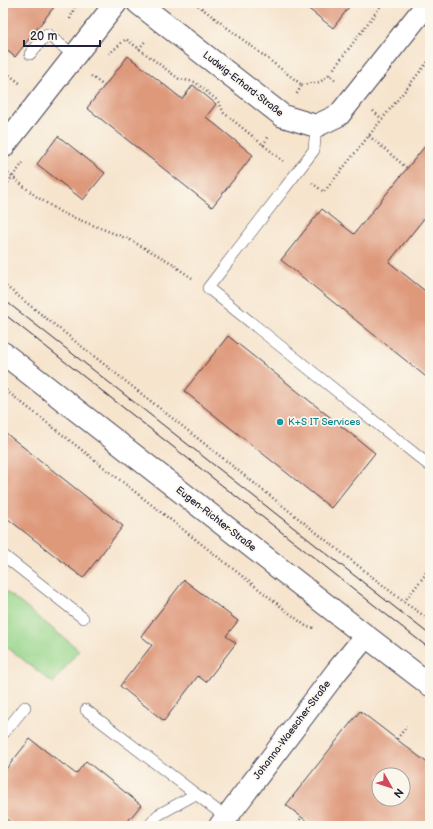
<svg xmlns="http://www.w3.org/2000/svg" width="433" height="829" viewBox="0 0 433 829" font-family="'Balsamiq Sans',sans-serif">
<rect width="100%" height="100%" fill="#fbf7ec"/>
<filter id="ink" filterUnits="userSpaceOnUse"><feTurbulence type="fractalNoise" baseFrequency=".025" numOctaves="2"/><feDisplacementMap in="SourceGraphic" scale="8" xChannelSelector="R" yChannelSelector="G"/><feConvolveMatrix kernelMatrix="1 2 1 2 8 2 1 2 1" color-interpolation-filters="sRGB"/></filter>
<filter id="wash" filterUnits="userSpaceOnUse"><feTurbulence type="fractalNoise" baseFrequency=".012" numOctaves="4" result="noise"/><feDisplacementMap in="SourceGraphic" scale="16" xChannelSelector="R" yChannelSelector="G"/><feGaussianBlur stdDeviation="0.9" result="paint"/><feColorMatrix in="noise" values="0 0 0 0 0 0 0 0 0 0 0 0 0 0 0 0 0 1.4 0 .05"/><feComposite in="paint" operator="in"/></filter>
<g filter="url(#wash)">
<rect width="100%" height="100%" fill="#f6e4cd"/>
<!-- green -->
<path fill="#97d68c" stroke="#5c7c64" d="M 3,589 L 79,650 L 53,683 L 3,644 Z"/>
<g id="blocks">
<!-- building -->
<path fill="#de987a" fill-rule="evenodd" d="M 3,3 L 57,3 L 15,57 L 3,47 Z
M 301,3 L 352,3 L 333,28 Z
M 128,56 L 182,99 L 193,85 L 216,104 L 206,117 L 253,155 L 212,207 L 87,108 Z
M 58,136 L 105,173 L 83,200 L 37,164 Z
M 430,140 L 430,211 L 389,262 L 430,295 L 430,380 L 281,260 L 322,209 L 354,234 Z
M 228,336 L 375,453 L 331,508 L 184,391 Z
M 3,431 L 123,526 L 83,578 L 3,515 Z
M 184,580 L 238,621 L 226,636 L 236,643 L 206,682 L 198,676 L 164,721 L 120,686 L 152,645 L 141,636 Z
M 360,711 L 430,765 L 430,820 L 425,826 L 313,826 L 286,805 ZM 379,775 L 403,775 L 403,799 L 379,799 Z
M 30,739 L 76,774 L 86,761 L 141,805 L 124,826 L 15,826 L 3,816 L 3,773 Z"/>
</g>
</g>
<g filter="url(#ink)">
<use href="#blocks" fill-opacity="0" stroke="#423f51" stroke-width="1"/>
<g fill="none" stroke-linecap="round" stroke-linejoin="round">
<!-- lane casing -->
<g stroke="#423f51" stroke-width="12">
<path id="lane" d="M 30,54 L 47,34 L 75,56
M 316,126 L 314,150 L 208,288 L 430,466
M 3,555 L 83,618
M 86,710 L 227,818
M 3,734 L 25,707
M 149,826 L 158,815 L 196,794"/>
</g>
<!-- street casing -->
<g stroke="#423f51" stroke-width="24">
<path id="street" d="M 138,3 L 283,116 L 316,126 L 339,115 L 428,3
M 3,147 L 116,3
M 220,826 L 337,671 L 366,636"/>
</g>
<!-- secondary casing -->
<g stroke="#423f51" stroke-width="24">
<path id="secondary" d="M 3,353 L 366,636 L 430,685"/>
</g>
<!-- path -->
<path stroke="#423f51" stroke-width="2.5" stroke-dasharray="1 3" stroke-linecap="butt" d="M 195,3 L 302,85 L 296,95
M 70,19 L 76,3
M 139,49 L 146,40
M 109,54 L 126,39 L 179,79 L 195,82 L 218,101 L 224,113 L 283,161
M 3,70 L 21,84
M 329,75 L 383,3
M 91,76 L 104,86
M 302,85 L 320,82 L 329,75 L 335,80
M 373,111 L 382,119
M 369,136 L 407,168
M 263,145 L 269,136
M 5,171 L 37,197 L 62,213 L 128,239 L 172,263 L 180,270 L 192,278
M 312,183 L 324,192 L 430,59
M 3,189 L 23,163
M 3,284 L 404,602 L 430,620
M 3,388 L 307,627 L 316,628
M 404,602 L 425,575 L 430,558
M 397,739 L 407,726
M 295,826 L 302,817"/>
<!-- lane -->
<use href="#lane" stroke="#fff" stroke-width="11"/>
<!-- street -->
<use href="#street" stroke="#fff" stroke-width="22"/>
<!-- secondary -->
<use href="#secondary" stroke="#fff" stroke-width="22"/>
<!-- tram -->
<path stroke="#22223b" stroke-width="1" d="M 3,299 L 430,635
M 3,313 L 430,649"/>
</g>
</g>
<!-- markers -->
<circle fill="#0f9aa8" stroke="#fbf7ec" stroke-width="1.5" cx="280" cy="422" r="4"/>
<g text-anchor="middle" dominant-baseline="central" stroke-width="3.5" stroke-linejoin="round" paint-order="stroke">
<!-- street labels -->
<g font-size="10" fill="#22223b" stroke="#fbf7ec">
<text transform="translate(243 84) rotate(38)">Ludwig-Erhard-Straße</text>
<text transform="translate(216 519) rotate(38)">Eugen-Richter-Straße</text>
<text transform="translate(292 730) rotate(-53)">Johanna-Waescher-Straße</text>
</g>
<!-- culture labels -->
<g font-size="10" fill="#0d838f" stroke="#fbf7ec" text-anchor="start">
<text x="288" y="422">K+S IT Services</text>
</g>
</g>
<!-- margin -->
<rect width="433" height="829" fill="none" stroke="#fbf7ec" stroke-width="16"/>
<!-- north arrow -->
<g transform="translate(391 787) rotate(129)"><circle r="19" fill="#fbf7ec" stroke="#a4a2a5"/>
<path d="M0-3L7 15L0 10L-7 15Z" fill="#d1495b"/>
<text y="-6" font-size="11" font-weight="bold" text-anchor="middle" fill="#22223b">N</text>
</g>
<!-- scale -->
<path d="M24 40v6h76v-6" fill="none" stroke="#22223b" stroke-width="2"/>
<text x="30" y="40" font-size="12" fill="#22223b" stroke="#fbf7ec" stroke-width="3" paint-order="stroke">20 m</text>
</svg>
